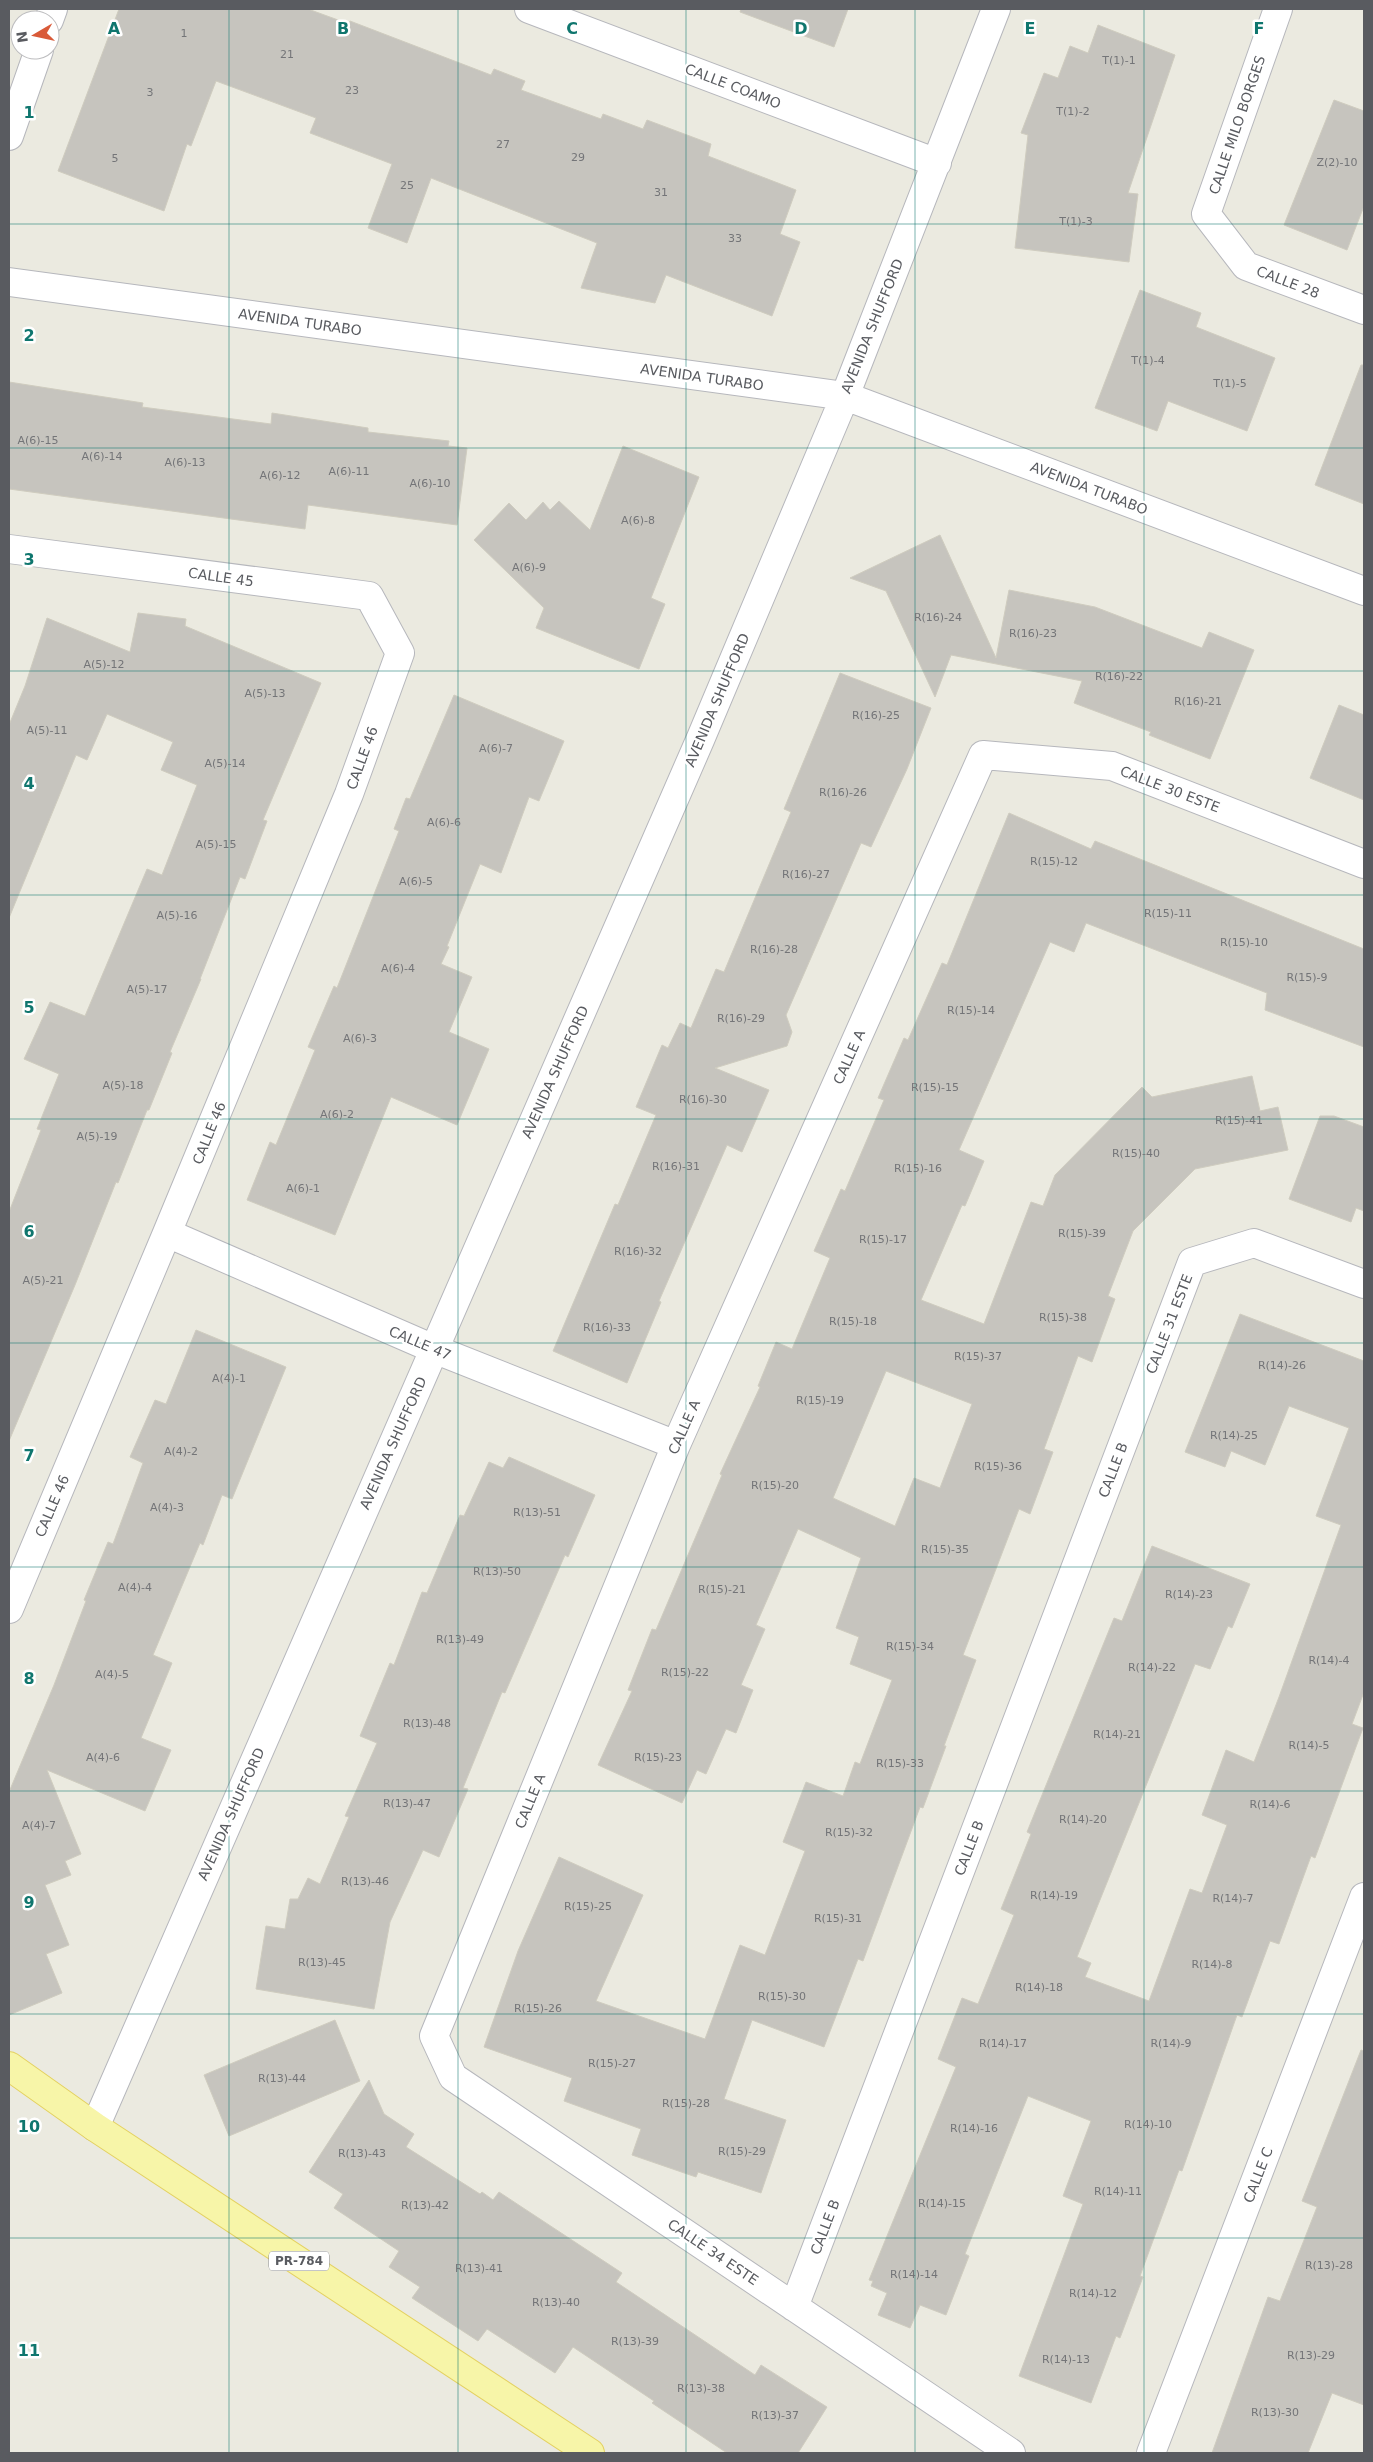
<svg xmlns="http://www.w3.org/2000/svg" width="1373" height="2462" viewBox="0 0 1373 2462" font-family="'DejaVu Sans',sans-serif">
<rect width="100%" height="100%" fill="#ebeae0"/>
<!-- building -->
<path fill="#c6c4be" stroke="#cfccbf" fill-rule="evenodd" d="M 119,9 L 308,9 L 349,24 L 350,21 L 491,75 L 494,69 L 525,81 L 521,90 L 601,119 L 603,114 L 643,129 L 647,120 L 711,144 L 708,156 L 796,190 L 780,234 L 800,242 L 772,316 L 666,275 L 655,303 L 581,288 L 597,243 L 431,178 L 407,243 L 368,228 L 392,164 L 310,133 L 316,118 L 216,81 L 191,146 L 187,144 L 164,211 L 58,171 Z
M 741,9 L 848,9 L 834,47 L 740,12 Z
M 1098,25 L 1175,55 L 1128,193 L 1138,194 L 1129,262 L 1015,248 L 1028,135 L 1021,133 L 1044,73 L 1058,78 L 1070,46 L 1088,53 Z
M 1334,100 L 1364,111 L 1364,206 L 1347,250 L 1284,225 Z
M 1140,290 L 1201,313 L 1196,327 L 1275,358 L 1247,431 L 1168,401 L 1157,431 L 1095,408 Z
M 1361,365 L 1364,365 L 1364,504 L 1315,485 Z
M 9,382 L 143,403 L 142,407 L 271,424 L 272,413 L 368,428 L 368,432 L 449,441 L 448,446 L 467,448 L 457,525 L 308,505 L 305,529 L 9,489 Z
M 623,446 L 699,477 L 651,598 L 665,604 L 639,669 L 536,628 L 544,608 L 474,540 L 509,503 L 526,520 L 543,502 L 550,510 L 559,501 L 590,530 Z
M 940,535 L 996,658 L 1009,590 L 1095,607 L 1202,648 L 1209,632 L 1254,650 L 1210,759 L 1149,735 L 1151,732 L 1074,703 L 1082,681 L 951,655 L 935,697 L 886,591 L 850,578 Z
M 138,613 L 186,619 L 185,626 L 321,683 L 263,820 L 267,821 L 245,879 L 240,877 L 200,979 L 201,979 L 170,1052 L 172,1053 L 149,1110 L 147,1110 L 118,1183 L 116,1182 L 75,1285 L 9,1441 L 9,1212 L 41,1130 L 37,1129 L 59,1074 L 24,1059 L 50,1002 L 85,1016 L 147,869 L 162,875 L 197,785 L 161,770 L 173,742 L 107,714 L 87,760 L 76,755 L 9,918 L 9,725 L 25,686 L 47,618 L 130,652 Z
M 840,673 L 931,708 L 907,769 L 871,847 L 861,843 L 786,1015 L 792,1032 L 787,1046 L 715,1068 L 769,1090 L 742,1152 L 727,1145 L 659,1301 L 661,1302 L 627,1383 L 553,1351 L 615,1204 L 618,1205 L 656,1115 L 636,1107 L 662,1045 L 668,1048 L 680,1023 L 691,1028 L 716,969 L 724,972 L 791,812 L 784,809 Z
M 454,695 L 564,741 L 539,801 L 529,797 L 501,873 L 480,864 L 447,946 L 449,947 L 441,964 L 472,977 L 449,1032 L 489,1049 L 457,1125 L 391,1097 L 335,1235 L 247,1200 L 270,1142 L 276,1145 L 315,1050 L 308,1047 L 334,986 L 337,988 L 399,831 L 394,829 L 406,798 L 410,799 Z
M 1339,705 L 1364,715 L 1364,800 L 1310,778 Z
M 1009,813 L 1091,849 L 1095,841 L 1364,949 L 1364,1047 L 1265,1010 L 1267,993 L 1086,923 L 1074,952 L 1050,942 L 959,1150 L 984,1161 L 965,1206 L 962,1205 L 921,1300 L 984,1324 L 1031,1202 L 1043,1206 L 1055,1175 L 1142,1087 L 1152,1097 L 1252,1076 L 1260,1111 L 1278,1107 L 1288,1150 L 1195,1169 L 1133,1231 L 1108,1296 L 1115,1299 L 1092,1362 L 1078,1356 L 1044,1449 L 1053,1452 L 1030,1514 L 1019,1509 L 963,1655 L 976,1660 L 944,1746 L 946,1746 L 923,1808 L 920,1807 L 863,1961 L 858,1959 L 824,2047 L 752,2020 L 724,2099 L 786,2120 L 761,2193 L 698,2172 L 696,2177 L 632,2155 L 641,2129 L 564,2101 L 572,2078 L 484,2047 L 518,1951 L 559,1857 L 643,1895 L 596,2001 L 705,2039 L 740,1945 L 765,1955 L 805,1851 L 783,1842 L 806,1782 L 843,1796 L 855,1762 L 860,1764 L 892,1680 L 850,1664 L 859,1637 L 836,1628 L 861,1558 L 798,1529 L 756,1625 L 765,1629 L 741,1685 L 753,1690 L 736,1733 L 726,1729 L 706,1774 L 697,1770 L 682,1803 L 598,1765 L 632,1691 L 628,1690 L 652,1629 L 656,1630 L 722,1475 L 720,1474 L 760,1387 L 758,1386 L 776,1342 L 792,1349 L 830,1258 L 814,1251 L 841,1189 L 845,1191 L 884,1100 L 878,1098 L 904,1038 L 908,1040 L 942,963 L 947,965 ZM 886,1371 L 972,1404 L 940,1488 L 914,1478 L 895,1526 L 833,1498 Z
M 1320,1116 L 1334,1116 L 1364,1127 L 1364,1211 L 1356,1208 L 1351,1222 L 1289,1199 Z
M 1240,1314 L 1364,1361 L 1364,1692 L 1352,1724 L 1363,1728 L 1315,1858 L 1311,1856 L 1279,1944 L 1270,1941 L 1242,2017 L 1237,2015 L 1182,2171 L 1179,2170 L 1140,2276 L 1143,2277 L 1120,2338 L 1116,2336 L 1091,2403 L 1019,2376 L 1083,2204 L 1063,2196 L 1091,2121 L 1028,2096 L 965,2254 L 969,2256 L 946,2315 L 920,2305 L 910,2328 L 878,2315 L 887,2293 L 871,2286 L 873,2281 L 869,2280 L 956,2067 L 938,2059 L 962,1998 L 978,2004 L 1014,1915 L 1001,1909 L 1031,1834 L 1027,1832 L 1114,1618 L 1122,1621 L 1152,1546 L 1250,1584 L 1232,1628 L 1228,1626 L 1210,1669 L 1195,1664 L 1077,1957 L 1091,1963 L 1085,1977 L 1149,2001 L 1190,1889 L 1202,1893 L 1227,1825 L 1202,1815 L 1226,1750 L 1254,1762 L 1279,1697 L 1341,1525 L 1316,1516 L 1349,1428 L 1289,1406 L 1265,1465 L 1231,1451 L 1225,1467 L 1185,1452 Z
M 196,1330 L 286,1367 L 232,1499 L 222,1495 L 203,1545 L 200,1543 L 153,1655 L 172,1663 L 141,1738 L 171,1750 L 145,1811 L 47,1770 L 81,1854 L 65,1861 L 71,1875 L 45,1885 L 69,1945 L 46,1954 L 62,1993 L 9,2015 L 9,1792 L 54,1685 L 86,1601 L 84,1600 L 108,1542 L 113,1544 L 143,1463 L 130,1457 L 155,1400 L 166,1404 Z
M 509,1457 L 595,1495 L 568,1557 L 565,1555 L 505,1693 L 502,1692 L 463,1788 L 468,1789 L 439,1857 L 423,1850 L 390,1922 L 374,2009 L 256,1989 L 266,1926 L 285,1929 L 290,1899 L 298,1899 L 308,1878 L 320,1884 L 349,1817 L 345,1816 L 377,1743 L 360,1736 L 390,1663 L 394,1665 L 422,1592 L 427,1593 L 460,1515 L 464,1516 L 489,1462 L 503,1468 Z
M 335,2020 L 360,2081 L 229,2136 L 204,2075 Z
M 1361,2050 L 1364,2051 L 1364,2405 L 1332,2393 L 1308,2453 L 1212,2453 L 1268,2297 L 1280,2301 L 1317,2207 L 1302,2201 Z
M 369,2080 L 384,2114 L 414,2134 L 406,2147 L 480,2194 L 482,2192 L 493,2200 L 499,2192 L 622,2273 L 616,2282 L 755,2375 L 761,2365 L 827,2407 L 798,2453 L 727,2453 L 652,2403 L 654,2401 L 573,2347 L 555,2373 L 487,2329 L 478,2341 L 412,2298 L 420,2287 L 389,2267 L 399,2251 L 334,2208 L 343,2194 L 309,2172 Z"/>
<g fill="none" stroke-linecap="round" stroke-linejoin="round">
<!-- minor casing -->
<g stroke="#b6b7bc" stroke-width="30">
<path id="minor" d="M 529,9 L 937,163
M 1278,9 L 1206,214 L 1246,266 L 1364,310
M 49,20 L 53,9
M 9,136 L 39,50
M 9,282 L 845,396 L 1364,591
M 9,549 L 369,596 L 400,653 L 349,794 L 167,1233 L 9,1609
M 167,1233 L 434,1349 L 676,1445
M 95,2127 L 700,740 L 845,396 L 996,9
M 794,2307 L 1192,1262 L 1254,1243 L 1364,1284
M 1011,2453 L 453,2077 L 434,2036 L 676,1445 L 983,755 L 1112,766 L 1364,864
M 1151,2453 L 1364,1897"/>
</g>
<!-- major casing -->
<g stroke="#e4d160" stroke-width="30">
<path id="major" d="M 9,2066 L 95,2127 L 590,2453"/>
</g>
<!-- minor -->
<use href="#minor" stroke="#fff" stroke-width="28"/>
<!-- major -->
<use href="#major" stroke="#f7f5a8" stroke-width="28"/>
</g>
<!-- grid -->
<path fill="none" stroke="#0f766e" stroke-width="1" stroke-opacity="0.55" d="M 229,9 L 229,2453M 458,9 L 458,2453M 686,9 L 686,2453M 915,9 L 915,2453M 1144,9 L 1144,2453M 9,224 L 1364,224M 9,448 L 1364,448M 9,671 L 1364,671M 9,895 L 1364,895M 9,1119 L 1364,1119M 9,1343 L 1364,1343M 9,1567 L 1364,1567M 9,1791 L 1364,1791M 9,2014 L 1364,2014M 9,2238 L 1364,2238"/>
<g text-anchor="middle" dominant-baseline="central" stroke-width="5" stroke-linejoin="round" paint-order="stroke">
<!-- number labels -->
<g font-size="11" fill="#747578">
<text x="184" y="33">1</text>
<text x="287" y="54">21</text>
<text x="1119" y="60">T(1)-1</text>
<text x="352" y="90">23</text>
<text x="150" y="92">3</text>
<text x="1073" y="111">T(1)-2</text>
<text x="503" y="144">27</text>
<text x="578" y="157">29</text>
<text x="115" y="158">5</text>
<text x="1337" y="162">Z(2)-10</text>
<text x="407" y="185">25</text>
<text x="661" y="192">31</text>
<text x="1076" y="221">T(1)-3</text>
<text x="735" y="238">33</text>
<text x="1148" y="360">T(1)-4</text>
<text x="1230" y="383">T(1)-5</text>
<text x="38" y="440">A(6)-15</text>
<text x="102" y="456">A(6)-14</text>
<text x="185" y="462">A(6)-13</text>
<text x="349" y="471">A(6)-11</text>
<text x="280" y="475">A(6)-12</text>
<text x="430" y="483">A(6)-10</text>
<text x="638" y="520">A(6)-8</text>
<text x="529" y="567">A(6)-9</text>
<text x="938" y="617">R(16)-24</text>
<text x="1033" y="633">R(16)-23</text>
<text x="104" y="664">A(5)-12</text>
<text x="1119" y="676">R(16)-22</text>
<text x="265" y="693">A(5)-13</text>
<text x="1198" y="701">R(16)-21</text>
<text x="876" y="715">R(16)-25</text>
<text x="47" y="730">A(5)-11</text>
<text x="496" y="748">A(6)-7</text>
<text x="225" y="763">A(5)-14</text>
<text x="843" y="792">R(16)-26</text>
<text x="444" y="822">A(6)-6</text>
<text x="216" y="844">A(5)-15</text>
<text x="1054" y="861">R(15)-12</text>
<text x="806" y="874">R(16)-27</text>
<text x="416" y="881">A(6)-5</text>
<text x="1168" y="913">R(15)-11</text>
<text x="177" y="915">A(5)-16</text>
<text x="1244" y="942">R(15)-10</text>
<text x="774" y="949">R(16)-28</text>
<text x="398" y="968">A(6)-4</text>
<text x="1307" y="977">R(15)-9</text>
<text x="147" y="989">A(5)-17</text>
<text x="971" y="1010">R(15)-14</text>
<text x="741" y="1018">R(16)-29</text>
<text x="360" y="1038">A(6)-3</text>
<text x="123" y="1085">A(5)-18</text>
<text x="935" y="1087">R(15)-15</text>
<text x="703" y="1099">R(16)-30</text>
<text x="337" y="1114">A(6)-2</text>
<text x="1239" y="1120">R(15)-41</text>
<text x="97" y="1136">A(5)-19</text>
<text x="1136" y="1153">R(15)-40</text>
<text x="676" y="1166">R(16)-31</text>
<text x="918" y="1168">R(15)-16</text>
<text x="303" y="1188">A(6)-1</text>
<text x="1082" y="1233">R(15)-39</text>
<text x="883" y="1239">R(15)-17</text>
<text x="638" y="1251">R(16)-32</text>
<text x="43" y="1280">A(5)-21</text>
<text x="1063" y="1317">R(15)-38</text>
<text x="853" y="1321">R(15)-18</text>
<text x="607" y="1327">R(16)-33</text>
<text x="978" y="1356">R(15)-37</text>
<text x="1282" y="1365">R(14)-26</text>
<text x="229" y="1378">A(4)-1</text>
<text x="820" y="1400">R(15)-19</text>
<text x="1234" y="1435">R(14)-25</text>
<text x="181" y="1451">A(4)-2</text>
<text x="998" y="1466">R(15)-36</text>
<text x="775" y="1485">R(15)-20</text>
<text x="167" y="1507">A(4)-3</text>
<text x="537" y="1512">R(13)-51</text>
<text x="945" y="1549">R(15)-35</text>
<text x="497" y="1571">R(13)-50</text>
<text x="135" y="1587">A(4)-4</text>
<text x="722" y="1589">R(15)-21</text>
<text x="1189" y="1594">R(14)-23</text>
<text x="460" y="1639">R(13)-49</text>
<text x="910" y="1646">R(15)-34</text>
<text x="1329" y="1660">R(14)-4</text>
<text x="1152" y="1667">R(14)-22</text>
<text x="685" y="1672">R(15)-22</text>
<text x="112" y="1674">A(4)-5</text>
<text x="427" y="1723">R(13)-48</text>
<text x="1117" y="1734">R(14)-21</text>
<text x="1309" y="1745">R(14)-5</text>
<text x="103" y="1757">A(4)-6</text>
<text x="658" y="1757">R(15)-23</text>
<text x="900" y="1763">R(15)-33</text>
<text x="407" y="1803">R(13)-47</text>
<text x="1270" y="1804">R(14)-6</text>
<text x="1083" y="1819">R(14)-20</text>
<text x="39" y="1825">A(4)-7</text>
<text x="849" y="1832">R(15)-32</text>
<text x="365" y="1881">R(13)-46</text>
<text x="1054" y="1895">R(14)-19</text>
<text x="1233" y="1898">R(14)-7</text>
<text x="588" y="1906">R(15)-25</text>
<text x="838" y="1918">R(15)-31</text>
<text x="322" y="1962">R(13)-45</text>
<text x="1212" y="1964">R(14)-8</text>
<text x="1039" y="1987">R(14)-18</text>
<text x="782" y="1996">R(15)-30</text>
<text x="538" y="2008">R(15)-26</text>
<text x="1003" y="2043">R(14)-17</text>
<text x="1171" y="2043">R(14)-9</text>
<text x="612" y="2063">R(15)-27</text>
<text x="282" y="2078">R(13)-44</text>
<text x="686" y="2103">R(15)-28</text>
<text x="1148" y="2124">R(14)-10</text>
<text x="974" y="2128">R(14)-16</text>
<text x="742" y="2151">R(15)-29</text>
<text x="362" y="2153">R(13)-43</text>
<text x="1118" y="2191">R(14)-11</text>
<text x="942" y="2203">R(14)-15</text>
<text x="425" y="2205">R(13)-42</text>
<text x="1329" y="2265">R(13)-28</text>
<text x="479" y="2268">R(13)-41</text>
<text x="914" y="2274">R(14)-14</text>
<text x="1093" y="2293">R(14)-12</text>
<text x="556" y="2302">R(13)-40</text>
<text x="635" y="2341">R(13)-39</text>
<text x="1311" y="2355">R(13)-29</text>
<text x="1066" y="2359">R(14)-13</text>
<text x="701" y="2388">R(13)-38</text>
<text x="1275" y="2412">R(13)-30</text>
<text x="775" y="2415">R(13)-37</text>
</g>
<!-- shield labels -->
<rect fill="#fff" stroke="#8b8c90" stroke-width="1" x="269" y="2251.5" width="60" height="19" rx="4"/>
<g font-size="12" font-weight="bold" fill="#595b60">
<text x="299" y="2261">PR-784</text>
</g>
<!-- street labels -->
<g font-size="14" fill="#595b60" stroke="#fff">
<text transform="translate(733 86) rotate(21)">CALLE COAMO</text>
<text transform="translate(1237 125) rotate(-71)">CALLE MILO BORGES</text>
<text transform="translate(1288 282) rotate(21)">CALLE 28</text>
<text transform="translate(300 322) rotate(8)">AVENIDA TURABO</text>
<text transform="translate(872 326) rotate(-68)">AVENIDA SHUFFORD</text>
<text transform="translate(702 377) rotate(8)">AVENIDA TURABO</text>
<text transform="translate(1089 488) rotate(21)">AVENIDA TURABO</text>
<text transform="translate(221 577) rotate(8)">CALLE 45</text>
<text transform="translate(717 700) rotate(-67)">AVENIDA SHUFFORD</text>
<text transform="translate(362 758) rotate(-70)">CALLE 46</text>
<text transform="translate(1170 789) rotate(21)">CALLE 30 ESTE</text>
<text transform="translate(849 1057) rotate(-66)">CALLE A</text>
<text transform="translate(555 1072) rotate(-66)">AVENIDA SHUFFORD</text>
<text transform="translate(209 1133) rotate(-68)">CALLE 46</text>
<text transform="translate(1169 1324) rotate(-69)">CALLE 31 ESTE</text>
<text transform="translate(420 1343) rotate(23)">CALLE 47</text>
<text transform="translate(684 1427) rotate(-66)">CALLE A</text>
<text transform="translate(393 1443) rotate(-66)">AVENIDA SHUFFORD</text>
<text transform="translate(1113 1470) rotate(-69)">CALLE B</text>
<text transform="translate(52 1506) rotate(-67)">CALLE 46</text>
<text transform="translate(530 1801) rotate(-68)">CALLE A</text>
<text transform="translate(231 1814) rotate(-66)">AVENIDA SHUFFORD</text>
<text transform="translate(969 1848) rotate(-69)">CALLE B</text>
<text transform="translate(1258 2175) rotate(-69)">CALLE C</text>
<text transform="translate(825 2227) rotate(-69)">CALLE B</text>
<text transform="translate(713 2252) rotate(34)">CALLE 34 ESTE</text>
</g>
</g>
<g font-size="16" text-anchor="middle" font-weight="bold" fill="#0f766e" stroke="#fff" stroke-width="5" stroke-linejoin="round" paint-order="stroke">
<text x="114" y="34">A</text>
<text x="343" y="34">B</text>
<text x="572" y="34">C</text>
<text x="801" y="34">D</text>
<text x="1030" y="34">E</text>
<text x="1259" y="34">F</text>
<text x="29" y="118">1</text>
<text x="29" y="341">2</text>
<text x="29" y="565">3</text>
<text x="29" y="789">4</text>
<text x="29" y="1013">5</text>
<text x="29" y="1237">6</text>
<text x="29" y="1461">7</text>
<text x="29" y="1684">8</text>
<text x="29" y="1908">9</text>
<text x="29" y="2132">10</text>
<text x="29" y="2356">11</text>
</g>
<!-- border -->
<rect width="1373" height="2462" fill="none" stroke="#595b60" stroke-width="20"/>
<!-- north arrow -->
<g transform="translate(35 35) rotate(261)"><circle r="24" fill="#ffffff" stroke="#bdbdbf"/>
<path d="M0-4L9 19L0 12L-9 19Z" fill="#d95a38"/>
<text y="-8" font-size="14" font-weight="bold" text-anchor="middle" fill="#595b60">N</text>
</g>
</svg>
